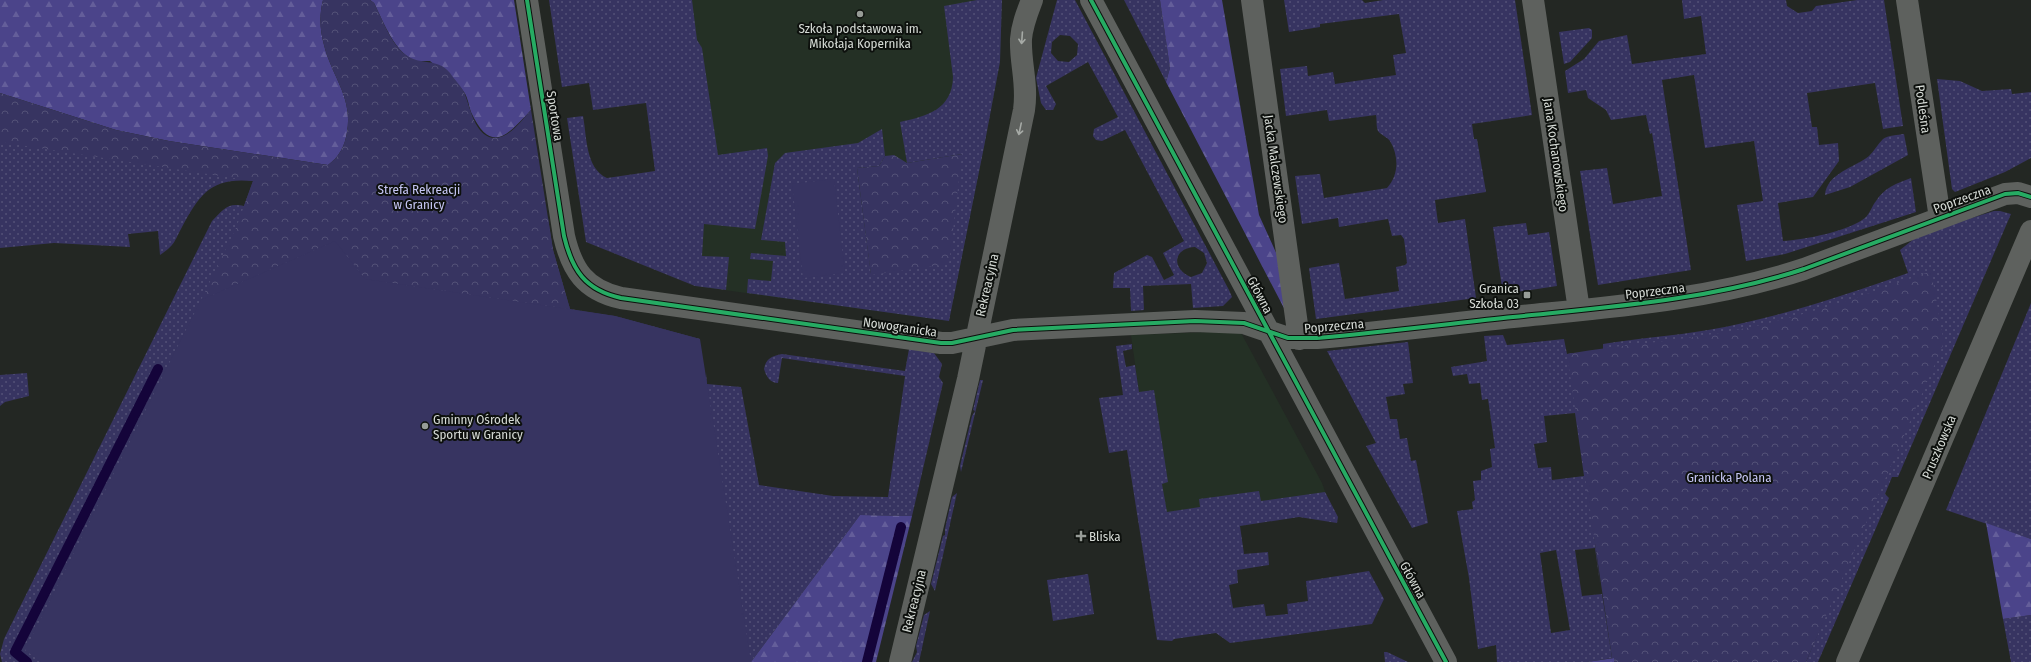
<svg xmlns="http://www.w3.org/2000/svg" width="2031" height="662" viewBox="0 0 2031 662" font-family="'Fira Sans Condensed',sans-serif">
<defs>
<pattern id="grass-dots" width="8" height="8" patternUnits="userSpaceOnUse"><rect width="8" height="8" fill="#373461"/><path d="M2 2h.1M6 6h.1" fill="none" stroke="#535177" stroke-width="1.8" stroke-linecap="round"/></pattern>
<pattern id="forest-firs" width="22" height="20" patternUnits="userSpaceOnUse"><rect width="22" height="20" fill="#4b448a"/><path d="M5 1l3.5 6h-7zM16 11l3.5 6h-7z" fill="#645e9a"/></pattern>
<pattern id="park-crowns" width="20" height="18" patternUnits="userSpaceOnUse"><rect width="20" height="18" fill="#373461"/><path d="M2 6a3 3 0 1 1 6 0M12 15a3 3 0 1 1 6 0" fill="none" stroke="#535177"/></pattern>
</defs>
<rect width="100%" height="100%" fill="#232723"/>
<!-- built -->
<path fill="#243025" d="M 650,0 L 1002,0 L 1000,62 L 984,147 L 949,321 L 695,286 Z
M 1240,331 L 1322,483 L 1327,497 L 1157,520 L 1131,335 Z"/>
<!-- grass -->
<path fill="url(#grass-dots)" fill-rule="evenodd" d="M 549,0 L 692,0 L 697,40 L 702,48 L 718,155 L 767,148 L 768,156 L 755,229 L 704,224 L 702,256 L 729,257 L 726,290 L 695,286 L 586,242 L 567,118 L 583,116 C 587,136 585,168 607,178 L 655,171 L 646,103 L 593,110 L 589,83 L 562,87 Z
M 977,0 L 1002,0 L 1000,62 L 984,147 L 949,321 L 747,293 L 748,279 L 771,281 L 773,261 L 750,259 L 751,253 L 786,256 L 785,242 L 761,240 L 775,163 L 785,153 L 858,143 L 882,129 L 885,156 L 879,166 L 857,168 L 871,274 L 962,154 L 907,163 L 900,122 C 927,116 952,110 953,77 L 944,6 Z
M 1057,0 L 1075,0 L 1229,290 L 1232,297 L 1223,306 L 1193,308 L 1191,284 L 1143,286 L 1144,310 L 1131,311 L 1130,288 L 1113,288 L 1114,273 L 1147,255 L 1152,257 L 1164,280 L 1174,275 L 1163,253 L 1184,241 L 1125,130 L 1102,141 L 1096,140 L 1093,136 L 1094,129 L 1118,117 L 1088,62 L 1046,86 L 1056,104 L 1053,110 L 1046,110 L 1041,103 L 1036,78 ZM 1060,35 L 1070,36 L 1078,44 L 1077,55 L 1069,62 L 1058,61 L 1051,53 L 1052,42 ZM 1195,247 L 1204,253 L 1207,263 L 1202,273 L 1191,277 C 1171,269 1173,248 1195,247 Z
M 1124,0 L 1160,0 L 1170,68 L 1166,82 Z
M 1284,0 L 1362,0 L 1365,3 L 1383,0 L 1515,0 L 1532,115 L 1472,124 L 1474,139 L 1477,139 L 1486,192 L 1435,200 L 1438,223 L 1465,219 L 1476,298 L 1316,319 L 1309,268 L 1339,263 L 1345,299 L 1399,291 L 1396,267 L 1405,265 L 1407,263 L 1404,239 L 1401,235 L 1392,236 L 1388,219 L 1339,227 L 1338,218 L 1302,224 L 1295,176 L 1320,174 L 1324,198 L 1387,188 C 1399,175 1399,156 1390,141 C 1387,137 1381,135 1378,131 C 1376,127 1377,120 1376,115 L 1329,121 L 1327,110 L 1286,116 L 1280,69 L 1307,66 L 1308,76 L 1333,72 L 1335,84 L 1396,75 L 1393,55 L 1406,53 L 1399,14 L 1320,24 L 1320,27 L 1289,32 Z
M 1682,0 L 1786,0 L 1787,6 L 1798,13 L 1812,11 L 1816,6 L 1857,0 L 1884,0 L 1903,126 L 1883,129 L 1875,83 L 1807,93 L 1812,127 L 1817,127 L 1819,145 L 1838,143 L 1839,161 L 1813,197 L 1778,203 L 1783,241 C 1803,240 1851,231 1866,217 C 1870,213 1872,206 1876,201 C 1884,188 1897,183 1911,178 L 1916,212 L 1785,254 L 1746,261 L 1737,205 L 1763,201 L 1754,141 L 1705,148 L 1694,75 L 1662,80 L 1691,270 L 1598,285 L 1580,171 L 1607,168 L 1613,204 L 1662,196 L 1652,133 L 1650,134 L 1646,115 L 1611,120 L 1606,110 L 1588,98 L 1586,90 L 1568,93 L 1565,71 L 1584,59 L 1599,41 L 1627,35 L 1632,64 L 1706,54 L 1701,16 L 1684,19 Z
M 1589,28 L 1592,30 L 1592,38 L 1570,62 L 1564,64 L 1559,32 Z
M 1937,79 L 1960,81 L 1982,91 L 2011,89 L 2012,94 L 2031,92 L 2031,158 L 2005,172 L 1955,192 L 1952,189 Z
M 0,114 L 548,218 L 553,250 L 570,309 L 615,316 L 700,339 L 128,662 L 2,662 L 0,654 L 4,639 L 212,221 C 223,210 227,202 244,206 L 253,181 C 212,177 200,193 182,227 C 174,242 175,245 160,255 L 158,231 L 128,234 L 130,247 L 54,243 L 0,248 Z
M 1904,134 L 1908,155 L 1850,187 L 1825,195 C 1827,173 1854,168 1869,156 C 1874,151 1878,144 1883,139 C 1888,135 1898,135 1904,134 Z
M 1994,211 L 2000,211 L 2011,214 L 1898,477 L 1892,477 L 1885,494 L 1889,498 L 1818,662 L 1806,662 L 1831,602 L 1598,350 L 1603,350 L 1603,344 C 1638,338 1673,336 1708,330 C 1777,318 1842,296 1908,273 L 1900,250 L 1920,234 Z
M 1526,223 L 1528,235 L 1549,232 L 1557,286 L 1503,294 L 1493,227 Z
M 2031,303 L 2031,539 L 1946,510 Z
M 1503,335 L 1507,345 L 1564,339 L 1567,354 L 1573,353 L 1600,584 L 1595,548 L 1575,550 L 1582,596 L 1602,594 L 1612,658 L 1587,662 L 1497,662 L 1496,645 L 1478,649 L 1469,578 L 1457,511 L 1473,509 L 1472,502 L 1475,500 L 1473,481 L 1481,480 L 1481,471 L 1492,467 L 1490,449 L 1495,448 L 1488,399 L 1482,400 L 1480,383 L 1469,384 L 1467,374 L 1453,376 L 1451,367 L 1487,361 L 1484,336 ZM 1575,413 L 1584,476 L 1552,480 L 1551,467 L 1538,468 L 1534,444 L 1547,442 L 1544,416 ZM 1556,550 L 1570,630 L 1551,633 L 1540,553 Z
M 1408,342 L 1413,383 L 1403,384 L 1405,394 L 1386,397 L 1390,419 L 1397,419 L 1400,439 L 1407,438 L 1411,461 L 1416,460 L 1428,523 L 1412,528 L 1366,446 L 1376,443 L 1327,351 Z
M 1132,344 L 1132,349 L 1123,351 L 1126,367 L 1135,365 L 1139,392 L 1154,390 L 1168,482 L 1162,484 L 1167,512 L 1200,507 L 1199,499 L 1259,491 L 1261,501 L 1325,492 L 1338,517 L 1337,523 L 1299,517 L 1240,526 L 1244,554 L 1268,552 L 1269,565 L 1237,570 L 1238,583 L 1229,585 L 1233,608 L 1264,604 L 1266,616 L 1288,614 L 1287,604 L 1308,601 L 1306,581 L 1369,571 L 1384,599 L 1372,624 L 1230,643 L 1216,633 L 1174,639 L 1172,641 L 1157,640 L 1127,450 L 1109,453 L 1099,398 L 1123,395 L 1116,346 Z
M 909,349 L 934,353 L 942,364 L 939,377 L 943,383 L 912,516 L 860,515 L 751,662 L 479,523 L 706,384 L 706,373 L 707,384 L 741,387 L 759,485 L 833,496 L 888,497 L 905,376 L 782,358 L 778,383 C 770,383 766,376 764,369 C 766,358 772,356 782,354 L 905,371 Z
M 27,373 L 29,396 L 5,402 L 0,406 L 0,375 Z
M 980,380 L 983,380 L 961,472 L 960,466 L 972,416 L 975,411 L 973,410 Z
M 957,493 L 935,591 L 931,584 L 943,536 L 945,535 L 945,529 L 952,497 Z
M 1088,574 L 1094,614 L 1053,621 L 1047,580 Z
M 930,611 L 919,662 L 912,662 L 917,652 L 916,646 L 924,615 Z
M 2031,615 L 2031,662 L 2011,662 L 2003,619 Z
M 1384,652 L 1387,652 L 1408,662 L 1385,662 Z"/>
<!-- forest -->
<path fill="url(#forest-firs)" d="M 0,0 L 323,0 C 319,15 320,31 324,45 C 332,77 353,97 347,132 C 345,146 339,157 328,165 L 169,141 L 116,130 L 0,93 Z
M 370,0 L 514,0 L 531,110 C 507,136 491,155 471,112 C 469,106 468,98 464,92 C 458,82 439,69 430,61 C 426,61 421,61 417,61 C 396,56 383,21 374,3 Z
M 1160,0 L 1222,0 L 1259,215 L 1278,257 L 1286,312 L 1166,82 L 1170,68 Z
M 860,515 L 912,516 L 876,662 L 751,662 Z
M 1986,523 L 2031,539 L 2031,615 L 2003,619 Z
M 1614,658 L 1614,662 L 1587,662 Z"/>
<!-- park -->
<path fill="url(#park-crowns)" d="M 323,0 L 370,0 L 374,3 C 383,20 390,43 406,55 C 420,66 437,57 450,73 C 454,79 461,86 464,92 C 470,106 473,130 489,137 C 506,143 521,121 531,110 L 553,250 L 570,309 L 365,279 L 335,241 L 201,300 L 236,228 L 253,181 L 0,142 L 0,93 L 116,130 L 169,141 L 328,165 C 339,157 345,146 347,132 C 353,97 332,77 324,45 C 320,31 319,15 323,0 Z
M 962,154 L 949,264 L 871,275 L 857,168 L 879,166 L 885,156 L 894,155 L 907,163 Z
M 1931,271 L 1944,343 L 1806,662 L 1614,662 L 1614,658 L 1612,658 L 1567,354 C 1625,344 1683,341 1741,329 C 1806,316 1869,294 1931,271 Z"/>
<!-- pitch -->
<path fill="#373461" d="M 834,179 L 845,273 L 803,278 L 792,184 Z
M 335,241 L 365,279 L 615,316 L 700,339 L 751,662 L 41,662 L 25,650 L 201,300 Z"/>
<g fill="none" stroke-linecap="round" stroke-linejoin="round">
<!-- stream -->
<path stroke="#14043a" stroke-width="10" d="M 27,662 L 15,652 L 158,369
M 867,662 L 901,527"/>
<!-- minor -->
<path stroke="#5e615e" stroke-width="22" d="M 527,0 L 564,236 C 572,270 585,290 621,298 L 941,343 L 952,343 L 1013,330 L 1195,321 L 1244,323 L 1288,338 L 1317,338 C 1383,332 1448,324 1513,317 C 1610,307 1710,300 1804,269 L 2005,194 L 2018,193 L 2031,197
M 1091,0 L 1446,662
M 1252,0 L 1299,339
M 1533,0 L 1579,310
M 1907,0 L 1940,218
M 900,662 L 968,379 L 1024,110 C 1028,84 1020,63 1021,39 C 1022,25 1027,13 1032,0
M 1847,662 L 2031,231"/>
<!-- cycleway casing -->
<g stroke="#0d100d" stroke-width="6">
<path id="cycleway" d="M 527,0 L 564,236 C 572,270 585,290 621,298 L 941,343 L 952,343 L 1013,330 L 1195,321 L 1244,323 L 1288,338 L 1317,338 C 1383,332 1448,324 1513,317 C 1610,307 1710,300 1804,269 L 2005,194 L 2018,193 L 2031,197
M 1091,0 L 1446,662"/>
</g>
<!-- cycleway -->
<use href="#cycleway" stroke="#26ab63" stroke-width="4"/>
</g>
<!-- one-way arrows -->
<defs><path id="oneway-shaft" d="M-6 0H5M1.5-3L5.5 0L1.5 3" fill="none" stroke-width="1.6" stroke-linecap="round" stroke-linejoin="round"/></defs>
<g stroke="#a6aaa6">
<use href="#oneway-shaft" transform="translate(1022 38) rotate(94)"/>
<use href="#oneway-shaft" transform="translate(1020 129) rotate(102)"/>
</g>
<!-- markers -->
<g fill="#979c97" stroke="#0d100d" stroke-width="1.5">
<circle cx="860" cy="14" r="4"/>
<rect x="1523" y="291" width="8" height="8" rx="2"/>
<circle cx="425" cy="426" r="4"/>
<path d="M1079 530h4v4h4v4h-4v4h-4v-4h-4v-4h4z"/>
</g>
<g text-anchor="middle" dominant-baseline="central" stroke-width="4" stroke-linejoin="round" paint-order="stroke">
<!-- poi labels -->
<g font-size="13" fill="#d6dbd6" stroke="#0d100d" text-anchor="start">
<text x="860" y="28" text-anchor="middle">Szkoła podstawowa im.<tspan x="860" dy="15">Mikołaja Kopernika</tspan></text>
<text x="1519" y="288" text-anchor="end">Granica<tspan x="1519" dy="15">Szkoła 03</tspan></text>
<text x="433" y="419">Gminny Ośrodek<tspan x="433" dy="15">Sportu w Granicy</tspan></text>
<text x="1089" y="536">Bliska</text>
</g>
<!-- street labels -->
<g font-size="13" fill="#d6dbd6" stroke="#0d100d">
<text transform="translate(1923 109) rotate(82)">Podleśna</text>
<text transform="translate(555 116) rotate(81)">Sportowa</text>
<text transform="translate(1556 155) rotate(82)">Jana Kochanowskiego</text>
<text transform="translate(1276 169) rotate(82)">Jacka Malczewskiego</text>
<text transform="translate(1962 199) rotate(-20)">Poprzeczna</text>
<text transform="translate(987 285) rotate(-77)">Rekreacyjna</text>
<text transform="translate(1655 291) rotate(-7)">Poprzeczna</text>
<text transform="translate(1260 295) rotate(62)">Główna</text>
<text transform="translate(1334 326) rotate(-5)">Poprzeczna</text>
<text transform="translate(900 327) rotate(8)">Nowogranicka</text>
<text transform="translate(1939 447) rotate(-67)">Pruszkowska</text>
<text transform="translate(1413 580) rotate(61)">Główna</text>
<text transform="translate(914 601) rotate(-76)">Rekreacyjna</text>
</g>
<!-- park labels -->
<g font-size="13" fill="#c6c6f4" stroke="#0d100d">
<text x="419" y="189">Strefa Rekreacji<tspan x="419" dy="15">w Granicy</tspan></text>
<text x="1729" y="477">Granicka Polana</text>
</g>
</g>
</svg>
